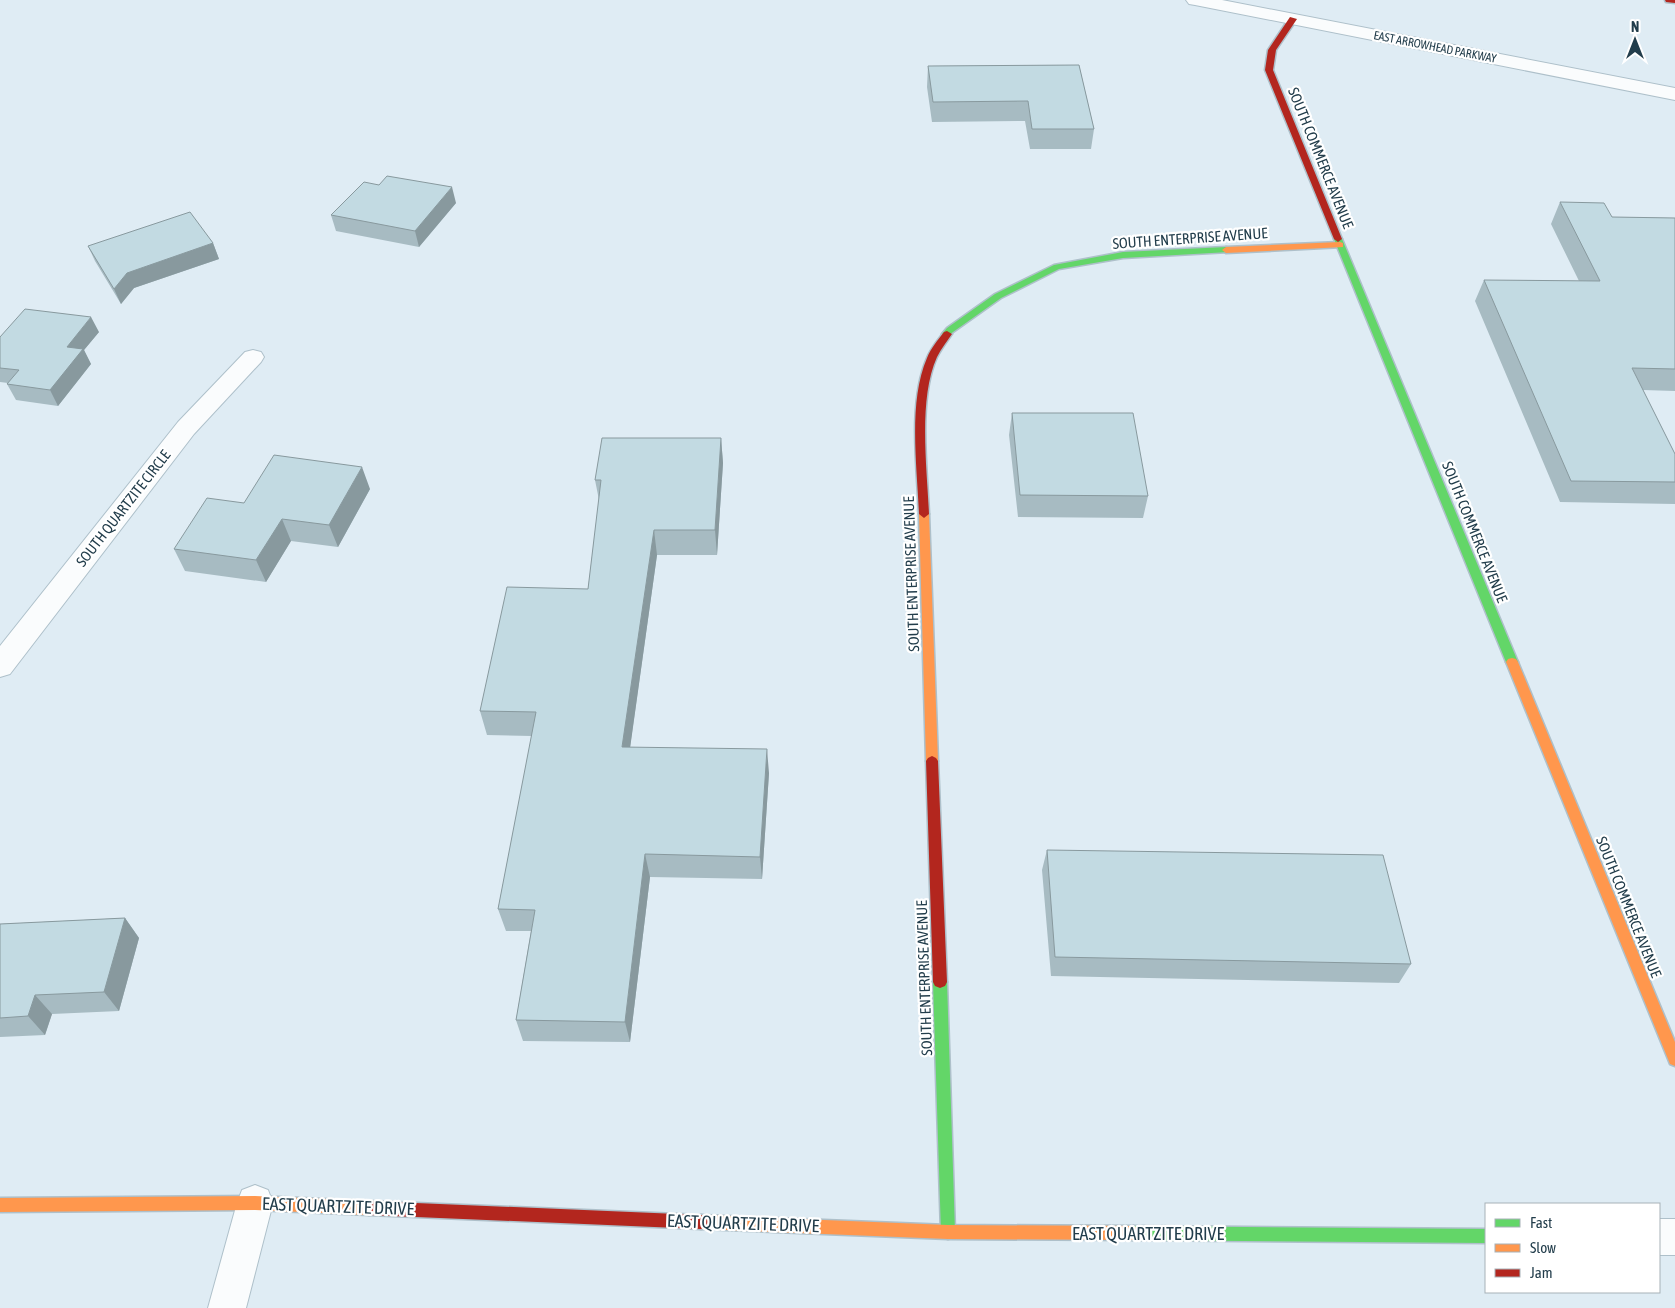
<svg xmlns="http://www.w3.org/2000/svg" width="1675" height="1308" viewBox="0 0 1675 1308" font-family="'Asap Condensed',sans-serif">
<rect width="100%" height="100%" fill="#dfecf4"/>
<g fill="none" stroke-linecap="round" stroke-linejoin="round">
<!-- street casing -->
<g stroke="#aec0ca" stroke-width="2">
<path id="street" d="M 1186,0 L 1222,0 L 1675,88 L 1675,100 L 1195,5 L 1189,4 Z
M 253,350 L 261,352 L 264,357 L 261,362 L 194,434 L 10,674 L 0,677 L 0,646 L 178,422 L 245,352 Z
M 255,1185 L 268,1190 L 273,1203 L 246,1308 L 208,1308 L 237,1203 L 242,1190 Z
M 1659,1219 L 1675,1219 L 1675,1255 L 1659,1255 Z"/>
</g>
<!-- fast casing -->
<g stroke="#aec0ca" stroke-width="3">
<path id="fast" d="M 1338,236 L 1342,239 L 1518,662 L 1516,665 L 1508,665 L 1506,662 L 1334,239 Z
M 1226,247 L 1229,248 L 1229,252 L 1123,258 L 1059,269 L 1001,298 L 953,332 L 947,337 L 942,334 L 947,328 L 995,294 L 1054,265 L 1123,252 Z
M 940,976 L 945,978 L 947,982 L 955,1232 L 953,1237 L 948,1239 L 943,1237 L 941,1232 L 933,982 L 935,978 Z
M 1133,1226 L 1486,1229 L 1486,1243 L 1133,1240 L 1128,1238 L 1126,1233 L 1128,1228 Z"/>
</g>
<!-- slow casing -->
<g stroke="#aec0ca" stroke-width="3">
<path id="slow" d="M 1340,242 L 1343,243 L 1343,247 L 1226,253 L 1222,250 L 1226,247 Z
M 924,510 L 929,514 L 938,761 L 936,764 L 932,766 L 928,764 L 926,761 L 919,514 Z
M 1512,658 L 1516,659 L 1518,662 L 1675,1042 L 1675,1066 L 1670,1064 L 1668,1059 L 1506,662 L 1508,659 Z
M 255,1196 L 369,1201 L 374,1203 L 376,1208 L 374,1213 L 369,1215 L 255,1210 L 0,1212 L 0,1198 Z
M 701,1215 L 948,1225 L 1133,1226 L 1138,1228 L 1140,1233 L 1138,1238 L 1133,1240 L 948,1239 L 701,1229 L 696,1227 L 694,1222 L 696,1217 Z"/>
</g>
<!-- jam casing -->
<g stroke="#aec0ca" stroke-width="3">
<path id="jam" d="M 1665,0 L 1675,0 L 1675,3 L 1666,2 Z
M 1290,17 L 1297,19 L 1276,50 L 1273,70 L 1342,239 L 1338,242 L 1334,239 L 1265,70 L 1268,50 Z
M 947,331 L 952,334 C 947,341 941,349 937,357 C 918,399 927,468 929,514 L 924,518 L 919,514 C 917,466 908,402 927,358 C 931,348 938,340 944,332 Z
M 932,756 L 936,758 L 938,761 L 947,982 L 945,986 L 940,988 L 935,986 L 933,982 L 926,761 L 928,758 Z
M 369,1201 L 701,1215 L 706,1217 L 708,1222 L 706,1227 L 701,1229 L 369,1215 L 364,1213 L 362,1208 L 364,1203 Z"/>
</g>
<!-- street -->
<use href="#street" fill="#fafcfd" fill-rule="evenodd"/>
<!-- fast -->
<use href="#fast" fill="#63d668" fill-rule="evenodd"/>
<!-- slow -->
<use href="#slow" fill="#ff974d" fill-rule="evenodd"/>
<!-- jam -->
<use href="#jam" fill="#b3261e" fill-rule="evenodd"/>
</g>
<!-- wall -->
<path fill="#a7bbc2" d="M 1079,65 L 1094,129 L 1091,149 L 1030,149 L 1025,121 L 932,122 L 927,87 L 928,66 Z
M 379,185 L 456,203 L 419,247 L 336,231 L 331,215 Z
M 1560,202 L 1612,217 L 1675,218 L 1675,391 L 1643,390 L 1675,454 L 1675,504 L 1560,502 L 1475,301 L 1484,280 L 1579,281 L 1551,224 Z
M 213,243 L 219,259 L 134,288 L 121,304 L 95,261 L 88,246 Z
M 99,332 L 84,350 L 91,364 L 58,406 L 16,400 L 7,384 L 8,383 L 0,382 L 0,337 Z
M 1012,413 L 1148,496 L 1143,518 L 1018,517 L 1009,435 Z
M 721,438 L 723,463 L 717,555 L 657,555 L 630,747 L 769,773 L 762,879 L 650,877 L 630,1042 L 523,1041 L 516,1020 L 531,931 L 506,931 L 498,909 L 532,736 L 487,735 L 480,711 L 588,589 L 599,500 L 595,480 Z
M 370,489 L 338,547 L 291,541 L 266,582 L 185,571 L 174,549 Z
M 1047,850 L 1411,964 L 1399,983 L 1051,976 L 1042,870 Z
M 125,918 L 139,938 L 119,1011 L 52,1014 L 45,1035 L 0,1037 L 0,924 Z"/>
<!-- shaded-wall -->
<path fill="#88999e" d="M 452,187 L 456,203 L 419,247 L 415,231 Z
M 213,243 L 219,259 L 134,288 L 121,304 L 114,289 L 127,273 Z
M 91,317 L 99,332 L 84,350 L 91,364 L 58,406 L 50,390 L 67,347 Z
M 721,438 L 723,463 L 717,555 L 715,530 Z
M 362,467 L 370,489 L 338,547 L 329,525 Z
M 282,519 L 291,541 L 266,582 L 256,560 Z
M 654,530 L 657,555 L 627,770 L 622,747 Z
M 767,749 L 769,773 L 762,879 L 760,857 Z
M 645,854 L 650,877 L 630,1042 L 625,1022 Z
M 125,918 L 139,938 L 119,1011 L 104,992 Z
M 35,995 L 52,1014 L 45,1035 L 28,1016 Z"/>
<!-- building -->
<path fill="#c2dae2" stroke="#88999e" d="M 1079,65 L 1094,129 L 1032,129 L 1028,101 L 933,102 L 928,66 Z
M 387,176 L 452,187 L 415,231 L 331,215 L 364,182 L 379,185 Z
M 1560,202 L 1604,203 L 1612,217 L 1675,218 L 1675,369 L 1632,368 L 1675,454 L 1675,482 L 1571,481 L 1484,280 L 1600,281 Z
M 190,212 L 213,243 L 127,273 L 114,289 L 88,246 Z
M 25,309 L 91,317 L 67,347 L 83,349 L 50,390 L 7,384 L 19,370 L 0,368 L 0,337 Z
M 1012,413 L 1133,413 L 1148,496 L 1020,495 Z
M 602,438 L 721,438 L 715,530 L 654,530 L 622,747 L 767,749 L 760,857 L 645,854 L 625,1022 L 516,1020 L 535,910 L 498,909 L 536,712 L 480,711 L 507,587 L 588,589 L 601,480 L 595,480 Z
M 274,455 L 362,467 L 329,525 L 282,519 L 256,560 L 174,549 L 207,498 L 244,503 Z
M 1047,850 L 1383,855 L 1411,964 L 1055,957 Z
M 125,918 L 104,992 L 35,995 L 28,1016 L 0,1018 L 0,924 Z"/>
<g text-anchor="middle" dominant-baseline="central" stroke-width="4.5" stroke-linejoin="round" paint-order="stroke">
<!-- far-street labels -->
<g font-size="12" fill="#223d4b" stroke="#fff">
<text transform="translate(1435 47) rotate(11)">EAST ARROWHEAD PARKWAY</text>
</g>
<!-- street labels -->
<g font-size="15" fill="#223d4b" stroke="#fff">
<text transform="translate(1321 158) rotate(68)">SOUTH COMMERCE AVENUE</text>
<text transform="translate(1190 238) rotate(-4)">SOUTH ENTERPRISE AVENUE</text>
<text transform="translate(123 508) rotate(-52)">SOUTH QUARTZITE CIRCLE</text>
<text transform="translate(1475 532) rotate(68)">SOUTH COMMERCE AVENUE</text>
<text transform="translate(911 574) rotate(-92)">SOUTH ENTERPRISE AVENUE</text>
<text transform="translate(1629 907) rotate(68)">SOUTH COMMERCE AVENUE</text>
<text transform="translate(924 978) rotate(-92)">SOUTH ENTERPRISE AVENUE</text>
</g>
<!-- near-street labels -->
<g font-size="18" fill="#223d4b" stroke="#fff">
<text transform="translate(338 1206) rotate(2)">EAST QUARTZITE DRIVE</text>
<text transform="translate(743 1223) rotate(2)">EAST QUARTZITE DRIVE</text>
<text x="1148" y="1233">EAST QUARTZITE DRIVE</text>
</g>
</g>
<!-- legend -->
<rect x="1485" y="1203" width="175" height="90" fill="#ffffff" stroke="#a7b1b7"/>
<rect x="1495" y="1219" width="25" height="8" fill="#63d668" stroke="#a7b1b7"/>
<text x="1530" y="1228" font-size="15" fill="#223d4b">Fast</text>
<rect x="1495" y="1244" width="25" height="8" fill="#ff974d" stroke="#a7b1b7"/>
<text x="1530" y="1253" font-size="15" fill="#223d4b">Slow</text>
<rect x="1495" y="1269" width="25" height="8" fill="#b3261e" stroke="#a7b1b7"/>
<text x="1530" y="1278" font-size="15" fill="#223d4b">Jam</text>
<!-- north arrow -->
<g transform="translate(1635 40)" stroke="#ffffff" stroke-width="4" paint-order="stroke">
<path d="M0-4L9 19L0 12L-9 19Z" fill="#223d4b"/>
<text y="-8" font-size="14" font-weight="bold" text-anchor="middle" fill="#223d4b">N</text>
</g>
</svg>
